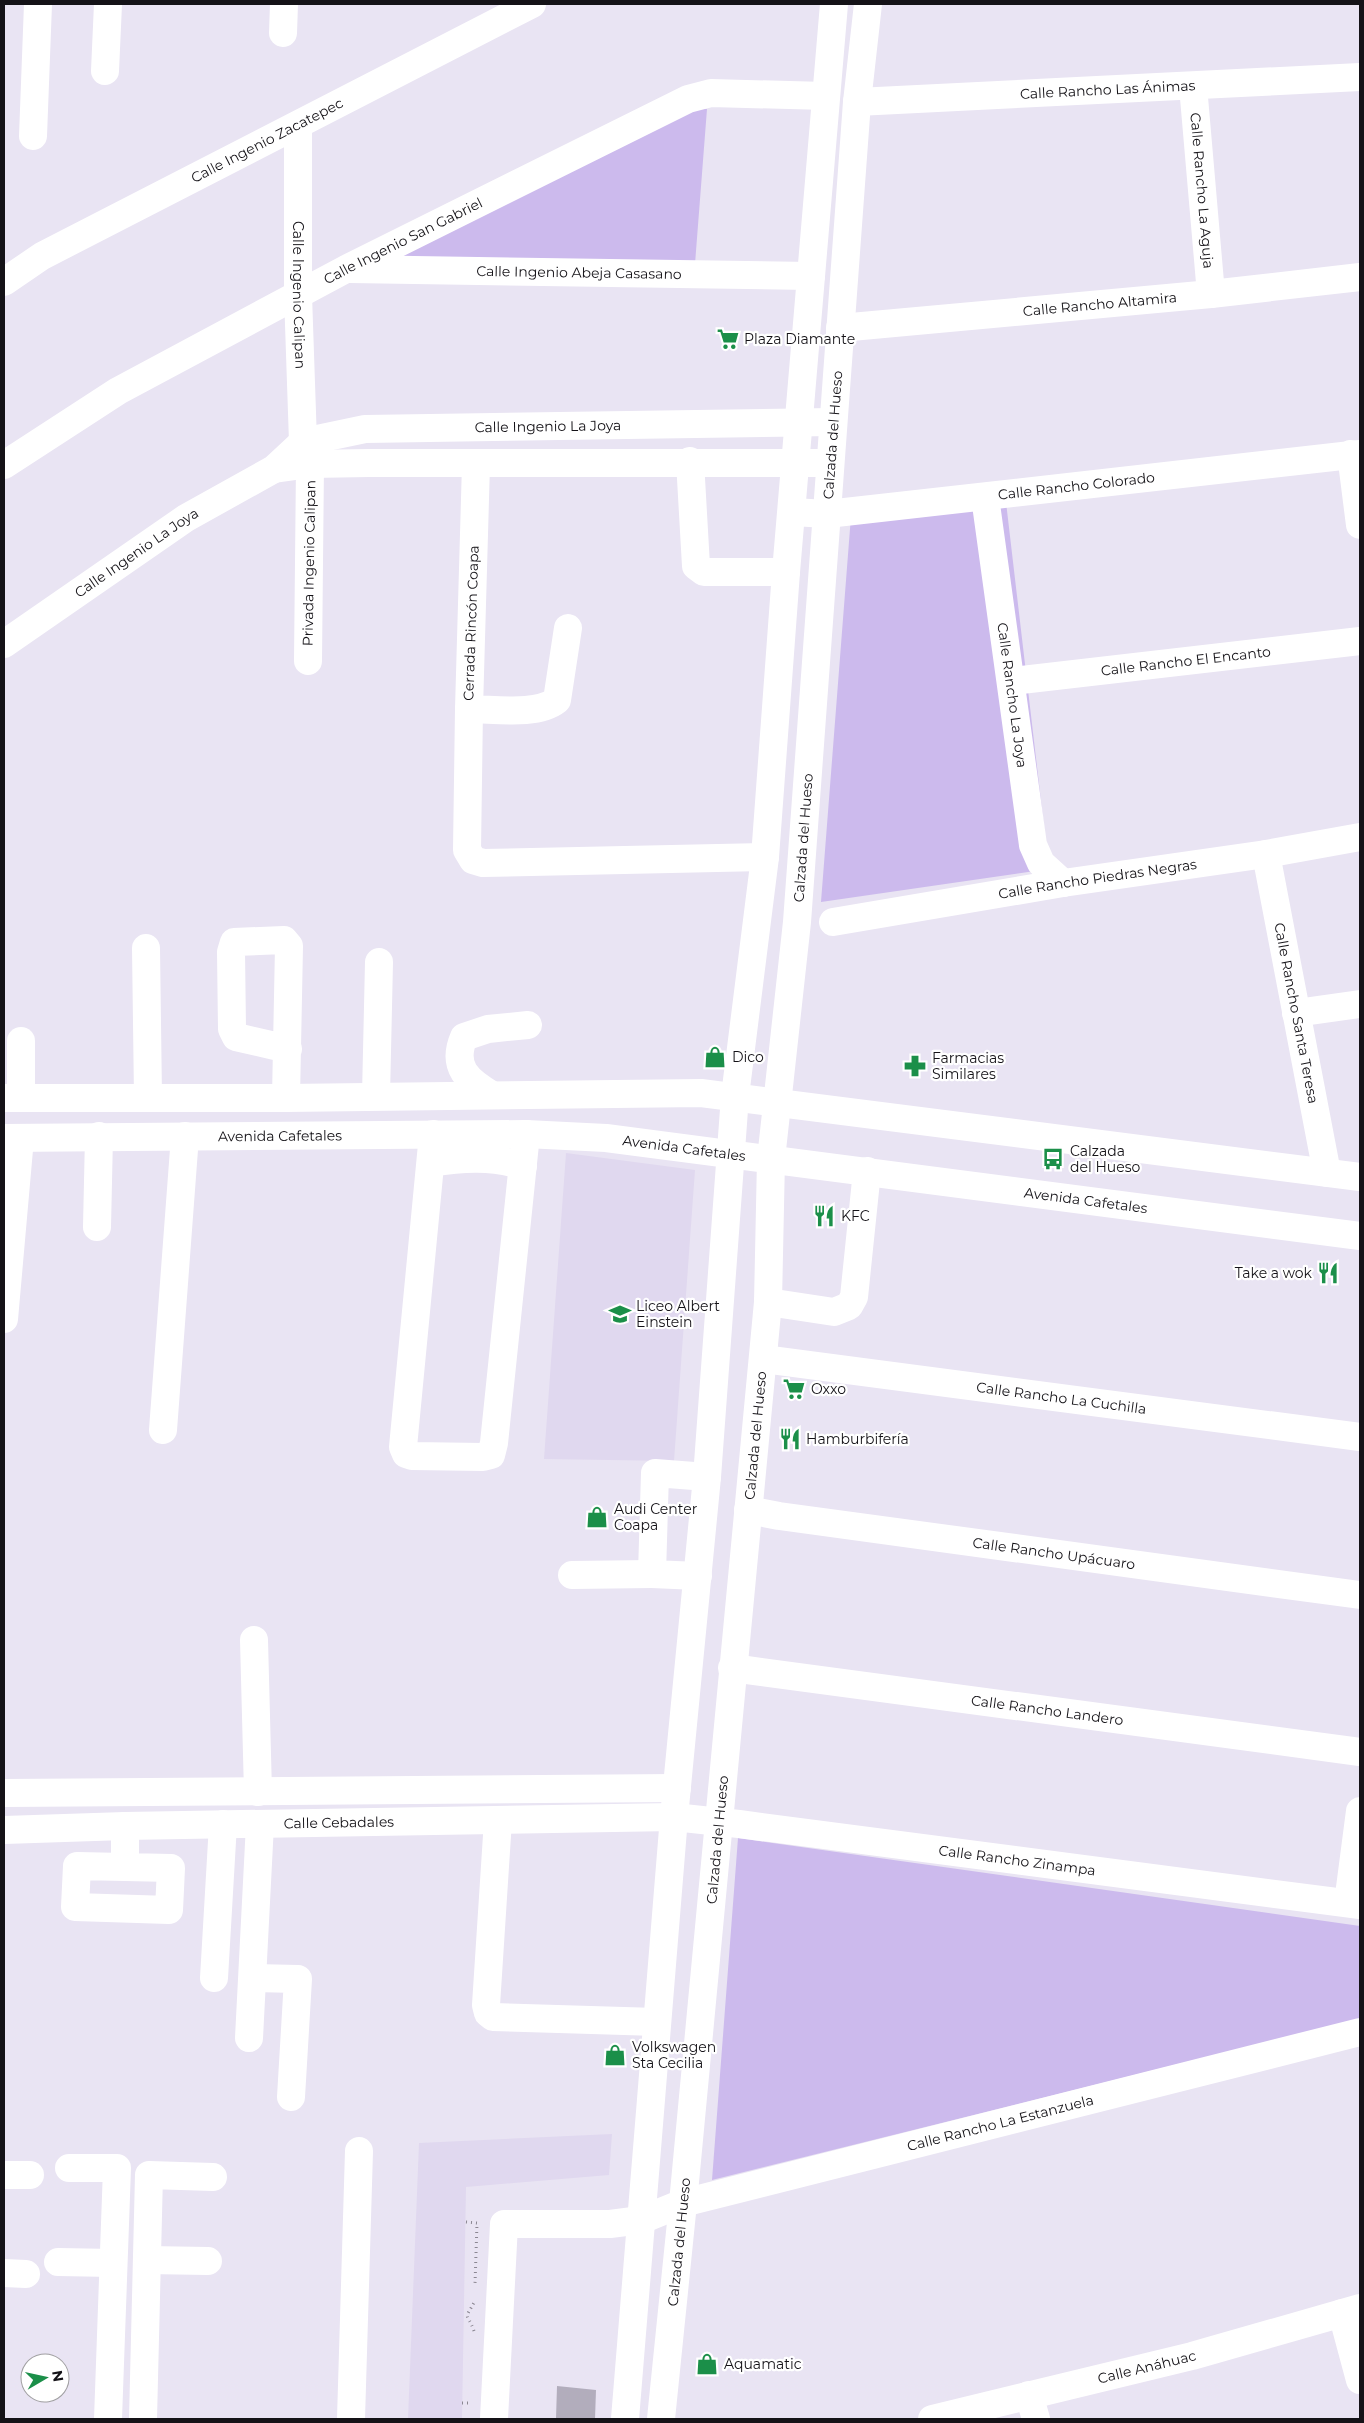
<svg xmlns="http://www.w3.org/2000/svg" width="1364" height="2423" viewBox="0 0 1364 2423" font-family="Montserrat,sans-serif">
<rect width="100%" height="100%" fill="#e9e4f3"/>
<!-- built -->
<path fill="#e0d8ef" d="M 566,1153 L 695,1170 L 674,1461 L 544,1459 Z
M 612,2134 L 609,2175 L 466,2187 L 462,2419 L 408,2419 L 419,2143 Z"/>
<!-- green -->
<path fill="#ccbaed" d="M 674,108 L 707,109 L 695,264 L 390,259 Z
M 1006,502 L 1049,869 L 821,902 L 851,516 Z
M 738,1838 L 1360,1926 L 1360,2019 L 712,2180 Z"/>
<!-- building -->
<path fill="#b2adbc" d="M 557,2386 L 596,2390 L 595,2419 L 556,2419 Z"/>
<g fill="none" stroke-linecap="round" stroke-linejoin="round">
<!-- path -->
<path stroke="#8b8792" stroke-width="3" stroke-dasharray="1 4" stroke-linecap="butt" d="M 466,2222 L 477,2223 L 475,2284
M 474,2331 C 467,2311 463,2322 475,2301
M 462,2403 L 471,2403"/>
<!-- minor -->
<g stroke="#fff" stroke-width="28">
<path d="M 283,33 L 284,4"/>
<path d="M 105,71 L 108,4"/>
<path id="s1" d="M 1193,86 L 1211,294"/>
<path id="s2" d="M 857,102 L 1360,77"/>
<path id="s3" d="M 298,125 L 298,295 L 303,442 L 310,464 L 308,661"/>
<path d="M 33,136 L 38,4"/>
<path id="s4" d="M 350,269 L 811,276"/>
<path id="s5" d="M 4,282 L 42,256 L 532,4"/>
<path id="s6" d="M 840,328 L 1211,294 L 1360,277"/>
<path d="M 1351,454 L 1360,525"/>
<path d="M 690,461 L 696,566 L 704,572 L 786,572"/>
<path d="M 476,464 L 469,709 C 495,709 537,716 557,700 L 568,628"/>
<path id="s7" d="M 4,465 L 118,391 L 346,269 L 688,99 L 711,93 L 826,96"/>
<path d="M 274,469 L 310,464 L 369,463 L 829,463"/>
<path id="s8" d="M 985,497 L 1033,845 L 1041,863 L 1063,883"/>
<path id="s9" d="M 793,512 L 827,514 L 1360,454"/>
<path id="s10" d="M 4,644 L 186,518 L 274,469 L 303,442 L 365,429 L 833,422"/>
<path id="s11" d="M 1012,681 L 1360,641"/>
<path d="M 469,709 L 467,850 L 473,860 L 483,863 L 765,857"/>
<path id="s12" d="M 1266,854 L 1327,1173"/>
<path id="s13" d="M 833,922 L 1063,883 L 1266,854 L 1360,837"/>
<path d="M 146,948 L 148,1097"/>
<path d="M 1296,1013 L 1360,1004"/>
<path d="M 21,1041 L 21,1098"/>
<path d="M 492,1095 C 468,1081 451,1067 464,1037 L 488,1029 L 528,1025"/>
<path d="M 376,1096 L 379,962"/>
<path d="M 286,1098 L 289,946 L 284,940 L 234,942 L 231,952 L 232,1029 L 236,1037 L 288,1049"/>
<path d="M 433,1134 L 403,1447 L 406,1454 L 412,1456 L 483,1457 L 491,1455 L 494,1443 L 526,1134"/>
<path d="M 431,1163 C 462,1158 492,1156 523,1166"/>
<path d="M 97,1227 L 99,1136"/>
<path d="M 768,1302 L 834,1312 L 849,1306 L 854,1297 L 867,1171"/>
<path d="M 4,1319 L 20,1138"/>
<path id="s14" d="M 763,1359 L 1360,1437"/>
<path d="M 163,1430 L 185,1136"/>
<path id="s15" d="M 748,1510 L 779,1516 L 1360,1595"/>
<path d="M 572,1575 L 652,1574"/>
<path d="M 698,1576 L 652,1574 L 655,1473 L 707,1477"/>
<path d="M 254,1640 L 258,1792"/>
<path id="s16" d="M 732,1668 L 1360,1752"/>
<path d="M 4,1793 L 677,1788"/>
<path d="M 498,1820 L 486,2005 L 488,2013 L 493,2017 L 657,2022"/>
<path id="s17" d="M 4,1830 L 125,1826 L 674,1817 L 739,1824 L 1360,1905"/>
<path d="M 125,1867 L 171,1868 L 169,1910 L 75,1907 L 77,1866 L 125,1867 L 125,1826"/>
<path d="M 1348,1903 L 1360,1811"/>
<path d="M 214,1978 L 223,1824"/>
<path d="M 253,1978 L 298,1979 L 291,2097"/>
<path d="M 249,2038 L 260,1824"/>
<path d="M 69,2168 L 117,2168 L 108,2419"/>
<path d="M 4,2175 L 30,2175"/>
<path d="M 147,2260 L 208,2261"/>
<path d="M 58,2262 L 113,2263"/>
<path d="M 4,2273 L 26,2274"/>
<path d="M 1342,2313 L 1360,2380"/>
<path d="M 1029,2395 L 1036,2419"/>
<path d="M 143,2419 L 149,2175 L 213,2177"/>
<path d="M 351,2419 L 359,2151"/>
<path id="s18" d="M 494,2419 L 504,2224 L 610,2224 L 641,2220 L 683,2203 L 1360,2032"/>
<path id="s19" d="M 932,2419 L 1192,2356 L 1360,2308"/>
</g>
<!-- major -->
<g stroke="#fff" stroke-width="28">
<path d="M 4,1098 L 286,1098 L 701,1093 L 1360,1177"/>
<path id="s20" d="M 4,1138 L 526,1134 L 606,1138 L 1360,1236"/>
<path d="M 625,2419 L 674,1817 L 707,1477 L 735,1096 L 765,857 L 786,572 L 834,4"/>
<path id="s21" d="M 661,2419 L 683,2203 L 768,1302 L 771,1159 L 797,922 L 857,102 L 868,4"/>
</g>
</g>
<!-- icons -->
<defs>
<g id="supermarket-bare" transform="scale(1.725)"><path d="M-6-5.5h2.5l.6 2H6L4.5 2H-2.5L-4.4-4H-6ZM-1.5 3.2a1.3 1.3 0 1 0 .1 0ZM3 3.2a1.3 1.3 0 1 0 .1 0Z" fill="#1b8f49" stroke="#fff" stroke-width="2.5" paint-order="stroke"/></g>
<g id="shop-bare" transform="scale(1.725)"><path d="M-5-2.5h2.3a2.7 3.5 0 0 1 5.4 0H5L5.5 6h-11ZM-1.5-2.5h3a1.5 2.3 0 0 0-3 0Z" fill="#1b8f49" stroke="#fff" stroke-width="2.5" paint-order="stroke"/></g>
<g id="pharmacy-bare" transform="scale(1.725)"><path d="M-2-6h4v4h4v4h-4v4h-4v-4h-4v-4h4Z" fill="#1b8f49" stroke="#fff" stroke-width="2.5" paint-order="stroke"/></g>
<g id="bus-bare" transform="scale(1.725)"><path d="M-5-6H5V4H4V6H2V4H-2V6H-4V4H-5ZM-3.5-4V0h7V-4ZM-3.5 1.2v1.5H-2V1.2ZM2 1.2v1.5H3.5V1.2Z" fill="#1b8f49" stroke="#fff" stroke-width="2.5" paint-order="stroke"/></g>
<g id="restaurant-bare" transform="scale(1.725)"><path d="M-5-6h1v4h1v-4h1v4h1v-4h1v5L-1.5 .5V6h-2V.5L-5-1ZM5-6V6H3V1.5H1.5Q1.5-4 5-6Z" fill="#1b8f49" stroke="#fff" stroke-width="2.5" paint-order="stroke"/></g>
<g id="school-bare" transform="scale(1.725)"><path d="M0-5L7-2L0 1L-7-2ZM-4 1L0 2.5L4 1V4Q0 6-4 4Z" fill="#1b8f49" stroke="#fff" stroke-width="2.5" paint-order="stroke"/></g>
</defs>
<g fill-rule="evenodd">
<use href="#supermarket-bare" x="728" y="339"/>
<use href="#shop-bare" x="715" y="1057"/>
<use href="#pharmacy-bare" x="915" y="1066"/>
<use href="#bus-bare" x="1053" y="1159"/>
<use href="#restaurant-bare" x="824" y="1216"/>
<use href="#restaurant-bare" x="1328" y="1273"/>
<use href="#school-bare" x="620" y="1314"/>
<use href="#supermarket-bare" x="794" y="1389"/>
<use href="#restaurant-bare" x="790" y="1439"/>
<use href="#shop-bare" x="597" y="1517"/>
<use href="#shop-bare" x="615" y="2055"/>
<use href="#shop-bare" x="707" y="2364"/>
</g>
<g text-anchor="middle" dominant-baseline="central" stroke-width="4.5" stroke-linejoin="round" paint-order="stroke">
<!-- street labels -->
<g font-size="14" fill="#141217" stroke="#fff">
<text stroke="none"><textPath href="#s2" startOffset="251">Calle Rancho Las Ánimas</textPath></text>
<text stroke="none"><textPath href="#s5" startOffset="299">Calle Ingenio Zacatepec</textPath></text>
<text stroke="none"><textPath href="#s1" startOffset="105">Calle Rancho La Aguja</textPath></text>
<text stroke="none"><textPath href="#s7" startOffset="458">Calle Ingenio San Gabriel</textPath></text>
<text stroke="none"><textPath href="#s4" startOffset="229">Calle Ingenio Abeja Casasano</textPath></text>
<text stroke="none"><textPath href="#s3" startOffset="170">Calle Ingenio Calipan</textPath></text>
<text stroke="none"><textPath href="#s6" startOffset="261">Calle Rancho Altamira</textPath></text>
<text stroke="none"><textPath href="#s10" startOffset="608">Calle Ingenio La Joya</textPath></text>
<text stroke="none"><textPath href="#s21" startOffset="1992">Calzada del Hueso</textPath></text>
<text stroke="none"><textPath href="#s9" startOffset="285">Calle Rancho Colorado</textPath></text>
<text stroke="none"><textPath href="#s10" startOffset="161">Calle Ingenio La Joya</textPath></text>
<text transform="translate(309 563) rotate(-89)">Privada Ingenio Calipan</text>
<text transform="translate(471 623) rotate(-88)">Cerrada Rincón Coapa</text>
<text stroke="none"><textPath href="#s11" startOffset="175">Calle Rancho El Encanto</textPath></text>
<text stroke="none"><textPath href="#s8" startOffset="200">Calle Rancho La Joya</textPath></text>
<text stroke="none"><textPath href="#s21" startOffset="1588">Calzada del Hueso</textPath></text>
<text stroke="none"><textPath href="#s13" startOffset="268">Calle Rancho Piedras Negras</textPath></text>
<text stroke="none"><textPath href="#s12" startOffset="162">Calle Rancho Santa Teresa</textPath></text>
<text stroke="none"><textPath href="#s20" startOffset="276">Avenida Cafetales</textPath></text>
<text stroke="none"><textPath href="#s20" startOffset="681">Avenida Cafetales</textPath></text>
<text stroke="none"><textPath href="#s20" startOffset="1086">Avenida Cafetales</textPath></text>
<text stroke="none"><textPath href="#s14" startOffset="301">Calle Rancho La Cuchilla</textPath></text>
<text stroke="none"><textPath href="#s21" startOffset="988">Calzada del Hueso</textPath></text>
<text stroke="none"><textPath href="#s15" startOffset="309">Calle Rancho Upácuaro</textPath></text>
<text stroke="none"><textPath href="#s16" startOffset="318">Calle Rancho Landero</textPath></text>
<text stroke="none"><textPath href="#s17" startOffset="335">Calle Cebadales</textPath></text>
<text stroke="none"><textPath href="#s21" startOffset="582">Calzada del Hueso</textPath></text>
<text stroke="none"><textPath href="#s17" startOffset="1016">Calle Rancho Zinampa</textPath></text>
<text stroke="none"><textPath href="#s18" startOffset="705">Calle Rancho La Estanzuela</textPath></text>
<text stroke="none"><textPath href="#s21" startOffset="178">Calzada del Hueso</textPath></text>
<text stroke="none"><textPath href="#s19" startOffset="221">Calle Anáhuac</textPath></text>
</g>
<!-- poi labels -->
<g font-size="14" fill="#141217" stroke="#fff" text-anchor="start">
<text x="744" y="339">Plaza Diamante</text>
<text x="732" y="1057">Dico</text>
<text x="932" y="1058">Farmacias<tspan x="932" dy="16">Similares</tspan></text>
<text x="1070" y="1151">Calzada<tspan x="1070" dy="16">del Hueso</tspan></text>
<text x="841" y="1216">KFC</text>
<text x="1312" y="1273" text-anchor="end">Take a wok</text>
<text x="636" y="1306">Liceo Albert<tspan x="636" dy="16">Einstein</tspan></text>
<text x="811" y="1389">Oxxo</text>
<text x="806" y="1439">Hamburbifería</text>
<text x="614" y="1509">Audi Center<tspan x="614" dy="16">Coapa</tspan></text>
<text x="632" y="2047">Volkswagen<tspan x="632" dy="16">Sta Cecilia</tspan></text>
<text x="724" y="2364">Aquamatic</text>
</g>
</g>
<!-- border -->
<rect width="1364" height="2423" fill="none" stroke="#141217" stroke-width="10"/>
<!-- north arrow -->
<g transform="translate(45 2378) rotate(81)"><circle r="24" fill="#ffffff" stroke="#a1a0a2"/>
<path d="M0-4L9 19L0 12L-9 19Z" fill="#1b8f49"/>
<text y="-8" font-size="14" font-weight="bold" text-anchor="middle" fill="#141217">N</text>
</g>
</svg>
